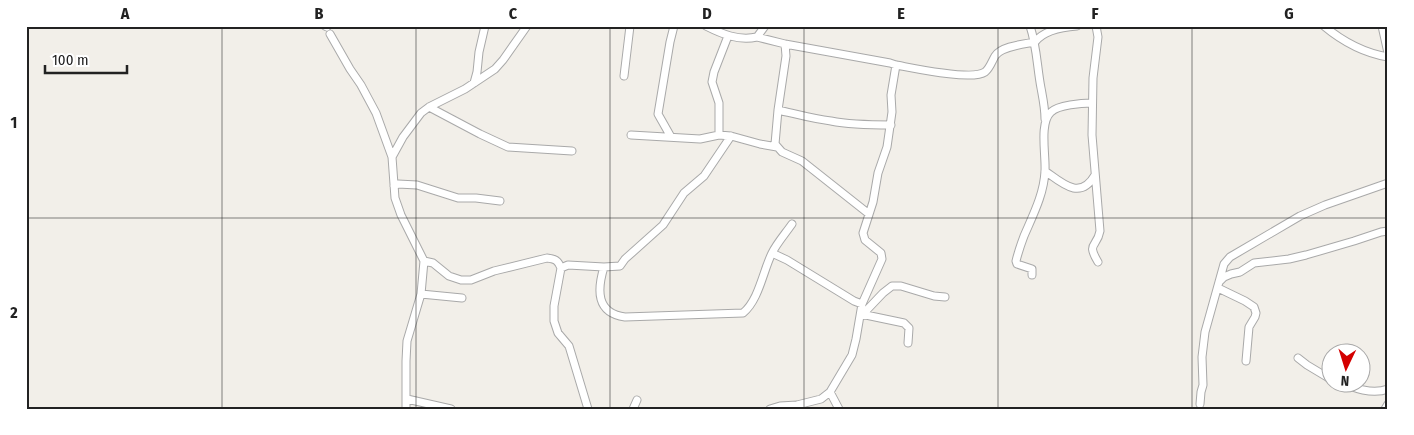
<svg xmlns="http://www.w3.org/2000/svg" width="1414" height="435" viewBox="0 0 1414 435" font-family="'Fira Sans Condensed',sans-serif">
<rect width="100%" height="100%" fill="#f2efe9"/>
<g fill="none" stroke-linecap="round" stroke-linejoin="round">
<!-- minor casing -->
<g stroke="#a9a9a9" stroke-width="9">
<path id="minor" d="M 325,26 L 327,27
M 706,26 C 722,34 738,41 757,37 L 765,26
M 1030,26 C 1037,47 1037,67 1041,88 C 1043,99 1045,108 1045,119
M 1096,26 L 1098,37 L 1093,78 L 1092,135 L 1100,231 C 1097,248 1086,242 1098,262
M 1324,26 C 1342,41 1364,53 1388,57
M 1382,26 L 1388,53
M 330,34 L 350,69 L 361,85 L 376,113 L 392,157 L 395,198 L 401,215 L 424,261 L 421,294 L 407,341 L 406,361 L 406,409
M 757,37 L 785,44 L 890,63 L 896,65 C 913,68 972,81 985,72 C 990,68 992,61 995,56 C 1001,46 1025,44 1035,42 C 1044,30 1062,27 1077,26
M 785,44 L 786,56 L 778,110 L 775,144 L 782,152 L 802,161 L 869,214
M 624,76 L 630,26
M 474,83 L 477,72 L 479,52 L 485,26
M 429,107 L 480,134 L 508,147 L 572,151
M 778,110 C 796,114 813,119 831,121 C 851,125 871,125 891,125
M 631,135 L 700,139 L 719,135 L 731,136 L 760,144 L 777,147
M 719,135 L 719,103 L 712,82 L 714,72 L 728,36
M 671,137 L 658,114 L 670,42 L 674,26
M 392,157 L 403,137 L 421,113 L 429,107 L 465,89 L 495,69 L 503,60 L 527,26
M 1045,171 C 1062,183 1080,201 1095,175
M 394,186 L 398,184 L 417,185 L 458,198 L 476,198 L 500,201
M 772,253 L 787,260 L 854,301 L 862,304
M 424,261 L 433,263 L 449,276 L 461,280 L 471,280 L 494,271 L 547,258 C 555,259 558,260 561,268
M 604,267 C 597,290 596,313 625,317 L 743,313 C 759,300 763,271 772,253 C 777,243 785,234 792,224
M 1032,275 L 1032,269 L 1017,264 L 1016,261 C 1018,253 1021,244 1024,236 C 1033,215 1044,194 1045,171 C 1046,155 1039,123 1051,112 C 1058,105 1082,103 1092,103
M 1220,281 L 1224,277 L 1231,274 L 1240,272 L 1254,263 L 1289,259 L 1306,255 L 1354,241 L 1381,232 L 1388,231
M 1218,288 L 1245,301 L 1254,307 L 1256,313 L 1255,317 L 1249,327 L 1246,361
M 421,294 L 462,298
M 861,314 L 904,323 L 909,328 L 908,343
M 863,314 L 883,293 L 892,286 L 901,286 L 934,296 L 945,297
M 1298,358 L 1307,365 L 1332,380
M 1339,382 C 1354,388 1372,395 1388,389
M 830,392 L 839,409
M 407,399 L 451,409
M 1200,404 L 1201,392 L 1203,385 L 1202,357 L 1205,332 L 1224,264 L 1230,257 L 1300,216 L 1325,205 L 1388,183
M 588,409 L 569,346 L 558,333 L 554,321 L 554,306 L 561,268 L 568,265 L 604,267 L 620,266 L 625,259 L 663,225 L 684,193 L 704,176 L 731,136
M 633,409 L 637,400
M 770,409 L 780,406 L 797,405 L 821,399 L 830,392 L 852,355 L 856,339 L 862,304 L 882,259 L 881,253 L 865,240 L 863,233 L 873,202 L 878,173 L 887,147 L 892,112 L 891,95 L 896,65
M 1385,409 L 1388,404"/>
</g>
<!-- minor -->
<use href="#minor" stroke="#fff" stroke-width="7"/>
</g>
<!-- grid -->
<path fill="none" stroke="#222" stroke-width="1" stroke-opacity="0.55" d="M 222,26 L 222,409M 416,26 L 416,409M 610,26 L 610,409M 804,26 L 804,409M 998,26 L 998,409M 1192,26 L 1192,409M 26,218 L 1388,218"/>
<!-- border -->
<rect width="1414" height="435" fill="none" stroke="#ffffff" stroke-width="55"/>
<!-- north arrow -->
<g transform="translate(1346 368) rotate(184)"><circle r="24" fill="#ffffff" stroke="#a7a7a7"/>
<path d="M0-4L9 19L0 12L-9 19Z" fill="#d40000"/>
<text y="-8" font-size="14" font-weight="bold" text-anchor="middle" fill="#222222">N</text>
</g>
<!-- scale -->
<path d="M45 65v8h82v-8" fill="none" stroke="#222222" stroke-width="2.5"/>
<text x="52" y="65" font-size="15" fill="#222222" stroke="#ffffff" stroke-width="4" paint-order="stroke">100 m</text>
<rect x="28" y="28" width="1358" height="380" fill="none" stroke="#222" stroke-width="2"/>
<g font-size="16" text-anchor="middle" font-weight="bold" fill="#222">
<text x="125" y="19">A</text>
<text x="319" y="19">B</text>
<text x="513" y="19">C</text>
<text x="707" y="19">D</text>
<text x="901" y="19">E</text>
<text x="1095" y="19">F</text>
<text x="1289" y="19">G</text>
<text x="14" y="128">1</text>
<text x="14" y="318">2</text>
</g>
</svg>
